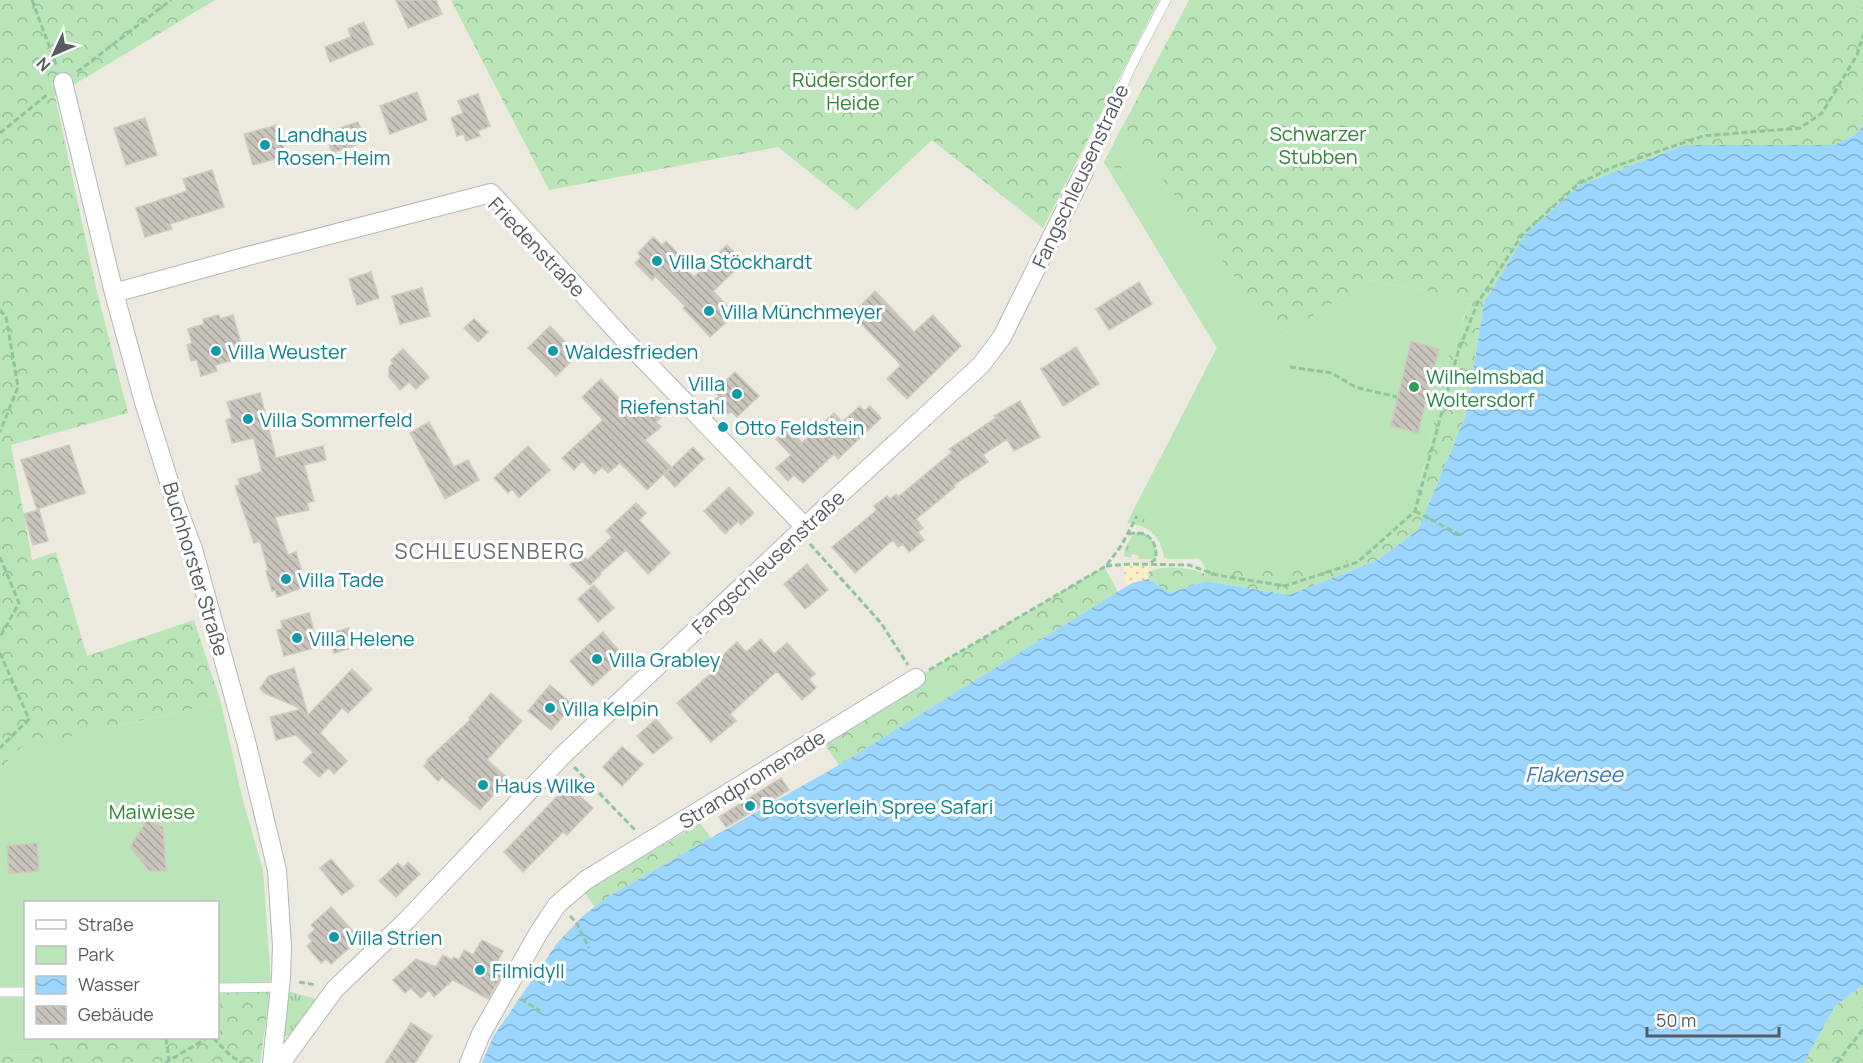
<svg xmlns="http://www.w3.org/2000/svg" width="1863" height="1063" viewBox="0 0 1863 1063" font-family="Manrope,sans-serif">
<defs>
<pattern id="grass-tufts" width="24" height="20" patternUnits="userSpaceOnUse" patternTransform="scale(1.5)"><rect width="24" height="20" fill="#b9e5b9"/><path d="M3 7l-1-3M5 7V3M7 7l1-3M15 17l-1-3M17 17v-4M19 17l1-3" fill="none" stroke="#99bd9a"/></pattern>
<pattern id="forest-crowns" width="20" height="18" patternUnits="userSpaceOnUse" patternTransform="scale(1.5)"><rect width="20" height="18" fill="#b9e5b9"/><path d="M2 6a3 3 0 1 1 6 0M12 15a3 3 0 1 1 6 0" fill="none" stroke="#99bd9a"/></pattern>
<pattern id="sand-dots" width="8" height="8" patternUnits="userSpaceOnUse" patternTransform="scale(1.5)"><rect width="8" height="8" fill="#fbefca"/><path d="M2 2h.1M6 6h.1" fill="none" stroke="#d9cfb0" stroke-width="1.8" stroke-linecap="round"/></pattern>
<pattern id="water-waves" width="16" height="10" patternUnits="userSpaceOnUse" patternTransform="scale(1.5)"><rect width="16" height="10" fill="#9bd6ff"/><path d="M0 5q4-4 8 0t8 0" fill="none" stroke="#81b1d2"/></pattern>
<pattern id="building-back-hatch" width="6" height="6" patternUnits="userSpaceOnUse" patternTransform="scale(1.5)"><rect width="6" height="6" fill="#c9c5bd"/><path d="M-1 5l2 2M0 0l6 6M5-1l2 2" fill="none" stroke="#a6a39d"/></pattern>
</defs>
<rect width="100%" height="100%" fill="#ece9de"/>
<!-- grass -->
<path fill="url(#grass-tufts)" d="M 1139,532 C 1153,535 1157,546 1156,559 L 1139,559 L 1138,555 L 1133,554 L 1130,558 L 1124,556 L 1125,548 L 1134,533 Z
M 284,990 L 320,1000 L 292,1035 L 281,1037 Z"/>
<!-- forest -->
<path fill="url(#forest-crowns)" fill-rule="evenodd" d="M 0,0 L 215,0 L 55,96 L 96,288 L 128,413 L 11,445 L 32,560 L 56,552 L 87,656 L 194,620 L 221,703 L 116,726 L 0,768 Z
M 451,0 L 1159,0 L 1043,228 L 932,140 L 857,210 L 778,147 L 549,190 Z
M 1189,0 L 1863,0 L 1863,126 L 1855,135 L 1834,145 L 1685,145 L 1580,185 L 1525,235 L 1484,303 L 1466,415 L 1418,530 L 1378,560 L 1289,595 L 1205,581 L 1170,593 L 1148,579 L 1149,572 C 1164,564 1191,568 1206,574 L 1207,570 L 1199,558 L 1168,559 L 1164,557 C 1160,534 1148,526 1127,523 L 1217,348 L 1104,162 ZM 1168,231 L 1254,339 L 1279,337 L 1369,280 L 1473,300 C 1462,320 1452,342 1446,364 C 1431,415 1433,472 1402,517 L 1362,479 L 1334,479 L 1318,502 L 1293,487 L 1301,461 L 1331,422 L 1326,411 L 1317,401 L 1303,415 L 1261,371 L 1156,241 Z
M 1104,567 L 1118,592 L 839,765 L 820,737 L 916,678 Z
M 700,823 L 711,838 L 609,896 L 595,907 L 584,892 Z
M 271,985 L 260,1063 L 0,1063 L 0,1055 L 50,1054 L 49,1038 L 218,1038 L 218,987 Z
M 1863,985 L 1863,1063 L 1804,1063 L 1835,1006 Z"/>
<!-- sand -->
<path fill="url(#sand-dots)" d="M 1125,564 L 1149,564 L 1148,579 L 1128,586 L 1124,578 Z"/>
<!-- park -->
<path fill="#b9e5b9" d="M 1123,125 L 1279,337 L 1369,280 L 1473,300 L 1463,318 L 1446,364 L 1428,452 L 1414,500 L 1402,518 L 1358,557 L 1313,570 L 1207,570 L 1199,558 L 1178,559 L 1146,520 L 1132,513 L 1217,348 L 1104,162 L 1120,170 L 1124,161 L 1114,142 Z
M 944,673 L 955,693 L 942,701 L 930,682 Z
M 221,703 L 243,801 L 263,870 L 271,985 L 218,987 L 218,902 L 26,902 L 26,1038 L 49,1038 L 50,1054 L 0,1055 L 0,769 L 21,747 Z"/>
<!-- water -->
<path fill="url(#water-waves)" d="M 1863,126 L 1863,985 L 1835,1006 L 1804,1063 L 482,1063 L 493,1037 L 558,942 L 584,915 L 609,896 L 839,765 L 1132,583 L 1148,579 L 1170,593 L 1205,581 L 1289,595 L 1378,560 L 1418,530 L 1466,415 L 1484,303 L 1525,235 L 1580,185 L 1685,145 L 1834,145 L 1855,135 Z"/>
<!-- building -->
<path fill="url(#building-back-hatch)" stroke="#d0cabd" stroke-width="1.5" d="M 396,0 L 436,0 L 442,14 L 408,28 Z
M 364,22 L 373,44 L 330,62 L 325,47 L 351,37 L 348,29 Z
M 417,92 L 427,120 L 390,134 L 380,106 Z
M 478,94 L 490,126 L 478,131 L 480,136 L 466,141 L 464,134 L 457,136 L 451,118 L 463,113 L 458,101 Z
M 145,118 L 157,155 L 126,165 L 114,128 Z
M 358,122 L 365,142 L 332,153 L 325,133 Z
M 277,125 L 286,156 L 253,165 L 244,134 Z
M 212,170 L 224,207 L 170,224 L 172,229 L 145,237 L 136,208 L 187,191 L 183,179 Z
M 653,237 L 662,245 L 666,241 L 679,255 L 675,259 L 694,277 L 727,245 L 744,262 L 713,291 L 735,314 L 710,337 L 683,308 L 685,306 L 655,276 L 652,280 L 635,263 L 641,257 L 638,253 Z
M 371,272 L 379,298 L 357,305 L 349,279 Z
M 1139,282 L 1152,304 L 1109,330 L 1096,309 Z
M 422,288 L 430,316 L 400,324 L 392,296 Z
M 875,291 L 914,332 L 933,315 L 961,346 L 907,399 L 887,379 L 901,365 L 852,314 Z
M 219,315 L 220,319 L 233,315 L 245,357 L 215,365 L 217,371 L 201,376 L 197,360 L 191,361 L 187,345 L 192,343 L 188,329 L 204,324 L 203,319 Z
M 474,319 L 488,332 L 478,342 L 464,328 Z
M 550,326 L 578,355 L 556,376 L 528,348 Z
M 1411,341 L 1439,349 L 1418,433 L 1391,426 Z
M 1076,347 L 1099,384 L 1063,406 L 1041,369 Z
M 403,349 L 429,377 L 416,389 L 409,382 L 400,390 L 389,377 L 389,367 L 393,363 L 391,360 Z
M 735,372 L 759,396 L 737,417 L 731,411 L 728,414 L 715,400 L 719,396 L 714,392 Z
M 601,379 L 634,415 L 649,401 L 663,416 L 656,422 L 661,427 L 645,440 L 671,467 L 647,490 L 620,463 L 608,473 L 602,467 L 594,474 L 582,461 L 574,470 L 562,458 L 603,420 L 582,397 Z
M 260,393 L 276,458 L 323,446 L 326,460 L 304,465 L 314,501 L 307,503 L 309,510 L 275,517 L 288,555 L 296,552 L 306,586 L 277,597 L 275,590 L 272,591 L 266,571 L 268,570 L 260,541 L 254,543 L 235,486 L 240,485 L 238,479 L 262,472 L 254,438 L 232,443 L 226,420 L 232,418 L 227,402 Z
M 1020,401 L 1040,437 L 1014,451 L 1007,439 L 983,455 L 988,462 L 954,485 L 955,487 L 916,519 L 923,528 L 918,532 L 924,540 L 909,552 L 903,544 L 898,547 L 893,540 L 855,573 L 832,547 L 877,510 L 874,506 L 887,496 L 890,499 L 896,494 L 898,497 L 952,452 L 949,449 L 996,418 L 994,416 Z
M 860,406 L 864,411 L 870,406 L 881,418 L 838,459 L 834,454 L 803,483 L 794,475 L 788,481 L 776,468 L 791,455 L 776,439 L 789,428 L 802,443 L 834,413 L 842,422 Z
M 429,422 L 454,467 L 468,460 L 479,480 L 445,499 L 410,433 Z
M 69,445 L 85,493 L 37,509 L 21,460 Z
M 528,446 L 550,470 L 519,498 L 512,489 L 508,493 L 494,478 Z
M 693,447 L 704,459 L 675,487 L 664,475 Z
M 729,487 L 754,513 L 741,525 L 738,521 L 725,534 L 704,511 Z
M 636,503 L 646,513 L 639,520 L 670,553 L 648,574 L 626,550 L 600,573 L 601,574 L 590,585 L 570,565 L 582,554 L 587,560 L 612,537 L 606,531 Z
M 39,510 L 48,541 L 33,545 L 24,514 Z
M 807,564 L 828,590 L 805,609 L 784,584 Z
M 594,585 L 614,608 L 598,622 L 578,599 Z
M 309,613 L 318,647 L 284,656 L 277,630 L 283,628 L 281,621 Z
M 349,628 L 355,647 L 334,653 L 328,634 Z
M 603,632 L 624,657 L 592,686 L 570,661 Z
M 761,639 L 774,654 L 787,643 L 815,674 L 809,679 L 816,688 L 802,700 L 777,671 L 730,714 L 736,721 L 711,742 L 677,703 L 715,670 L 711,666 L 737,642 L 746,652 Z
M 294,668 L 308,715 L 352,669 L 372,689 L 348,713 L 342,708 L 320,733 L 347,761 L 334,774 L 329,768 L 319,777 L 303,762 L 313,752 L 296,735 L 276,740 L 270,717 L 302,709 L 264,693 L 260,688 L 269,676 Z
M 550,685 L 573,705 L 551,730 L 528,711 Z
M 491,693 L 522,721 L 487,760 L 508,778 L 480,810 L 442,777 L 438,781 L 424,766 L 428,761 L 427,760 L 470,720 L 469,718 Z
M 656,719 L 672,738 L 653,754 L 637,736 Z
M 622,747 L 643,764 L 622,786 L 603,767 Z
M 781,778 L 789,790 L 726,827 L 719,817 Z
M 568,785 L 593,808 L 567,835 L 563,832 L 523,872 L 504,852 Z
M 147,820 L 163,827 L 166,871 L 149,871 L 130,847 Z
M 37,843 L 39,871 L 9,874 L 7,846 Z
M 331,859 L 354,886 L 342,895 L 320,868 Z
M 408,862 L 420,874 L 396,897 L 379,881 L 398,863 L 403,868 Z
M 331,907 L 360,939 L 331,964 L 326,959 L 321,963 L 307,946 L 312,941 L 308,936 L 315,929 L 311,925 Z
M 482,940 L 503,951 L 495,966 L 504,971 L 488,999 L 453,980 L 434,997 L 429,990 L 421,998 L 411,988 L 405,993 L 393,980 L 416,959 L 436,967 L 443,955 L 452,960 L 454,957 L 459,960 L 464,950 L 473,955 Z
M 411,1023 L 432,1036 L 420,1055 L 415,1063 L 385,1063 Z"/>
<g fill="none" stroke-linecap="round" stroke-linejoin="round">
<!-- lane casing -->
<g stroke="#b4b7bc" stroke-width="10">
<path id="lane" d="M 1084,172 L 1132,65 L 1166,0
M 218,988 L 280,987
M 0,992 L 26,992"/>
</g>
<!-- street casing -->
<g stroke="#b4b7bc" stroke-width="20">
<path id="street" d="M 63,82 L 114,293 L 144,402 L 176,504 L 193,549 L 246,741 L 277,870 L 282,946 L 281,978 L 272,1063
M 114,293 L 248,256 L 491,193 L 622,337 L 805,527
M 281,1063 L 335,989 L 407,920 L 563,755 L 824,509 L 981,365 L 1002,337 L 1084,172
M 469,1063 L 481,1034 L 539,932 L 557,905 L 586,880 L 916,678"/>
</g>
<!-- path -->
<path stroke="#90c49e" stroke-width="3" stroke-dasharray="6 3" stroke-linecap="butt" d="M 32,0 L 57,67
M 77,72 L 171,0
M 0,133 L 48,94
M 0,310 L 6,317 L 18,387 L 0,432
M 1290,367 L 1332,373 L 1355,387 L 1397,397
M 1415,511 L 1460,535
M 1129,534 C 1148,529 1157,541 1156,559 L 1150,563
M 810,544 L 881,623 L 908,665
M 0,557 L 19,603 L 0,637
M 1106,566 L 1131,564 L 1189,565 L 1217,575 L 1285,586 L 1358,562 L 1415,511 L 1458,352 L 1478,302 L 1523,234 L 1578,184 L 1613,167 L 1703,136 L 1800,128 L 1822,113 L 1857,55 L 1863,36
M 0,653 L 29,719 L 0,748
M 929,670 L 1106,566 L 1121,546 L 1137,516
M 574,767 L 636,831
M 570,916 L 576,922 L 589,948
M 299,982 L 316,985
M 521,999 L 540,1011
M 166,1038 L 169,1060
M 213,1038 L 231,1056 L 242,1063
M 165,1063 L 207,1038
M 1837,1063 L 1863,1029"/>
<!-- lane -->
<use href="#lane" stroke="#fff" stroke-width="9"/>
<!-- street -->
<use href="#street" stroke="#fff" stroke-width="18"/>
</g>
<!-- markers -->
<g fill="#0f9aa8" stroke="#fff" stroke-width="2">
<circle cx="265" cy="145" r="6"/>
<circle cx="657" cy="261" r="6"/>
<circle cx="709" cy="311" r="6"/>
<circle cx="216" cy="351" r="6"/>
<circle cx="553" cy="351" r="6"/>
<circle cx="737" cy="394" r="6"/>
<circle cx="248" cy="419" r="6"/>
<circle cx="723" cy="427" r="6"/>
<circle cx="286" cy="579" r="6"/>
<circle cx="297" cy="638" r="6"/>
<circle cx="597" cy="659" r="6"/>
<circle cx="550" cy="708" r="6"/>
<circle cx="483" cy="785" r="6"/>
<circle cx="750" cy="806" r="6"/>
<circle cx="334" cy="937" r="6"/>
<circle cx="480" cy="970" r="6"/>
</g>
<circle fill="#2e9e5b" stroke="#fff" stroke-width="2" cx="1414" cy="387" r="6"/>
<g text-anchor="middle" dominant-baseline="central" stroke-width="6" stroke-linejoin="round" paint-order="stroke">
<!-- park labels -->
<g font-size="20" fill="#308733" stroke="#fff">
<text x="853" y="79">Rüdersdorfer<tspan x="853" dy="23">Heide</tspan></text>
<text x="1318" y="133">Schwarzer<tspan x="1318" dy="23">Stubben</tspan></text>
<text x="152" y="811">Maiwiese</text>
</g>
<!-- culture labels -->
<g font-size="20" fill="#0d838f" stroke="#fff" text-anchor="start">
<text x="277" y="134">Landhaus<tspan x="277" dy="23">Rosen-Heim</tspan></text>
<text x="669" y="261">Villa Stöckhardt</text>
<text x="721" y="311">Villa Münchmeyer</text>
<text x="228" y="351">Villa Weuster</text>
<text x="565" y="351">Waldesfrieden</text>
<text x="725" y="383" text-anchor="end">Villa<tspan x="725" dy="23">Riefenstahl</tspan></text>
<text x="260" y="419">Villa Sommerfeld</text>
<text x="735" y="427">Otto Feldstein</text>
<text x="298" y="579">Villa Tade</text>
<text x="309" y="638">Villa Helene</text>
<text x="609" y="659">Villa Grabley</text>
<text x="562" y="708">Villa Kelpin</text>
<text x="495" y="785">Haus Wilke</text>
<text x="762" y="806">Bootsverleih Spree Safari</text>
<text x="346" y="937">Villa Strien</text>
<text x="492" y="970">Filmidyll</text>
</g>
<!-- street labels -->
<g font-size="20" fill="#575c61" stroke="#fff">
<text transform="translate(1080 176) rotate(-65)">Fangschleusenstraße</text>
<text transform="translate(537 247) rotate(46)">Friedenstraße</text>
<text transform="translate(768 562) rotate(-43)">Fangschleusenstraße</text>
<text transform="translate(196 569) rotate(73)">Buchhorster Straße</text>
<text transform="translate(752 779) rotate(-32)">Strandpromenade</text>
</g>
<!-- leisure labels -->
<g font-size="20" fill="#27864d" stroke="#fff" text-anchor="start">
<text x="1426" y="376">Wilhelmsbad<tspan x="1426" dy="23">Woltersdorf</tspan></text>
</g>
<!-- neighbourhood labels -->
<g font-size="21" letter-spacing="1.5" fill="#686e73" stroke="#fff">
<text x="490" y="551">SCHLEUSENBERG</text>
</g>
<!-- water labels -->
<g font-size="21" font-style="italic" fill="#3576b5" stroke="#fff">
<text x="1574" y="774">Flakensee</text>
</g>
</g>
<!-- legend -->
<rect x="24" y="901" width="195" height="138" fill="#ffffff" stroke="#bcbec0" stroke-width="1.5"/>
<rect x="36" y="920" width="30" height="9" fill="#ffffff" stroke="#bcbec0" stroke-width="1.5"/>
<text x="78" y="931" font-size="18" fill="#575c61">Straße</text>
<rect x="36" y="946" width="30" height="18" fill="#b9e5b9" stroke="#bcbec0" stroke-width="1.5"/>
<text x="78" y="961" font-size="18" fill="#575c61">Park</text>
<rect x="36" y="976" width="30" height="18" fill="url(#water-waves)" stroke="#bcbec0" stroke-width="1.5"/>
<text x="78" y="991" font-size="18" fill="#575c61">Wasser</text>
<rect x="36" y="1006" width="30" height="18" fill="url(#building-back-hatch)" stroke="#bcbec0" stroke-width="1.5"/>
<text x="78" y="1021" font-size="18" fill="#575c61">Gebäude</text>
<!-- north arrow -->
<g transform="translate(54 54) rotate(226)" stroke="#ffffff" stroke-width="4.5" paint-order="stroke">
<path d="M0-4.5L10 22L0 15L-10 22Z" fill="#575c61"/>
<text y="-9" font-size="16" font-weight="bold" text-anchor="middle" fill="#575c61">N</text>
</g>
<!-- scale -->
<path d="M1647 1027v9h132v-9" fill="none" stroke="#575c61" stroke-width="3"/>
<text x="1656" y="1027" font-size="18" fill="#575c61" stroke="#ffffff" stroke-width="4.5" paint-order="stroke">50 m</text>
</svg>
